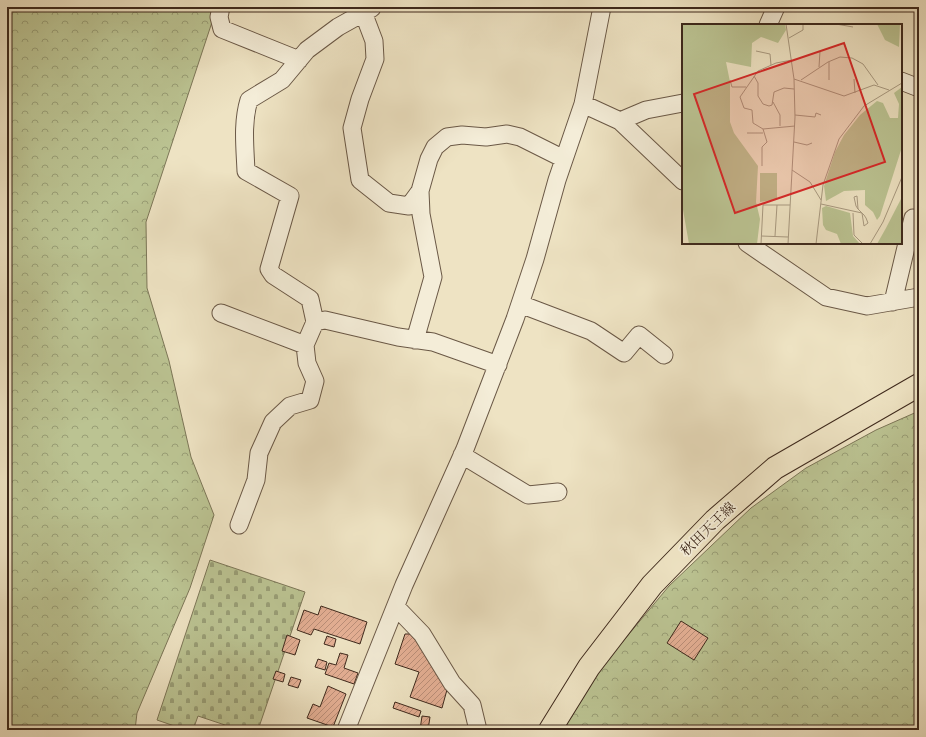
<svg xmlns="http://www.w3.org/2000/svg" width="926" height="737" viewBox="0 0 926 737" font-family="Alegreya,'Noto Serif JP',serif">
<defs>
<pattern id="forest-crowns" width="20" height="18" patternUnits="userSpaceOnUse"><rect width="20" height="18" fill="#bbc392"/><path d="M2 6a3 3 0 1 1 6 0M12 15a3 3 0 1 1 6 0" fill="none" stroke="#999e76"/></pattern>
<pattern id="cemetery-stones" width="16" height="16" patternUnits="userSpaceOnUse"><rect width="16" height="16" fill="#bbc392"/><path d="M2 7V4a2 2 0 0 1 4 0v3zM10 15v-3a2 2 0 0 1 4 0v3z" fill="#999e76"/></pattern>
<pattern id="building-hatch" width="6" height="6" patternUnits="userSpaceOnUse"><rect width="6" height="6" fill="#e4af94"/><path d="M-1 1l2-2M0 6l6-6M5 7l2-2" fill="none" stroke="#ba8e78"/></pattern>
</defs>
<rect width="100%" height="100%" fill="#eee3c3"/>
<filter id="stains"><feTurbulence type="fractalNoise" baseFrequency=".005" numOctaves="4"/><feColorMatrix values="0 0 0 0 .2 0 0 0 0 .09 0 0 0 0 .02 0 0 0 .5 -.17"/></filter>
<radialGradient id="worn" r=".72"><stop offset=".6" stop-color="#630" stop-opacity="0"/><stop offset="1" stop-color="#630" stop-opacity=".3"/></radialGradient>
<!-- forest -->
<path fill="url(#forest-crowns)" stroke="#7c7657" d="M 7,7 L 217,7 L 146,222 L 147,288 L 169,361 L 191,457 L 214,515 L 190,588 L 137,713 L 135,730 L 7,730 Z
M 919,411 L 919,730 L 561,730 L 599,670 L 669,586 L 751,508 L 806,468 L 876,430 Z"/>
<!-- cemetery -->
<path fill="url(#cemetery-stones)" stroke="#7c7657" d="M 210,560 L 305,592 L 258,730 L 240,730 L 198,716 L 193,730 L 186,730 L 157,720 Z"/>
<!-- building -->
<path fill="url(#building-hatch)" stroke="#3e291c" d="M 321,606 L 367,622 L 360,644 L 314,629 L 311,635 L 297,630 L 304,610 L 318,615 Z
M 681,621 L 708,638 L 694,660 L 667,643 Z
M 405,634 L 410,634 L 429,655 L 448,686 L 442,708 L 410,697 L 419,672 L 395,664 Z
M 287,635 L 300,640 L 295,655 L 282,651 Z
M 327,636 L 336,639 L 334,647 L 324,644 Z
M 340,653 L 348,655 L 344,668 L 358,673 L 354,684 L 325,674 L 329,663 L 336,665 Z
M 318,659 L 327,662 L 325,670 L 315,667 Z
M 276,671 L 285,674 L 283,682 L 273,679 Z
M 291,677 L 301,680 L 298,688 L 288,685 Z
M 328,686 L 346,694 L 333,727 L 307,718 L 313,704 L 320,707 Z
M 395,702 L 421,711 L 419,717 L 393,708 Z
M 422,716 L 430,717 L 428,730 L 420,730 Z
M 357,727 L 365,730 L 356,730 Z"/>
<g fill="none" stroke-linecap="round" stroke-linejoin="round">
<!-- minor casing -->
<g stroke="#6a5846" stroke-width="19">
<path id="minor" d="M 221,7 L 219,17 L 222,29 L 299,60
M 363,12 L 374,41 L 375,59 L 360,99 L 352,128 L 360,180 L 389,203 L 409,206 L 420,191 L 429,159 L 435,147 L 447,137 L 462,135 L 486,137 L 507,134 L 520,137 L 564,159
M 768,25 L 776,7
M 901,81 L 919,88
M 583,104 L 620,121 L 683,181
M 620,121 L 646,110 L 683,103
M 747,243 L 826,297 L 867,306 L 919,297
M 893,302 L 913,218
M 520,304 L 591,331 L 624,353 L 639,335 L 664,355
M 221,313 L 305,345
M 315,322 L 310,299 L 273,275 L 269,269 L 290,196 L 246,171 C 245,147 242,123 249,100 L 282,80 L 307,50 L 338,27 L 372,8
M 415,340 L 433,277 L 421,214 L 420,191
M 462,455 L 528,495 L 558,492
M 239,525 L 256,480 L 259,453 L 273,422 L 290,406 L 310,400 L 315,381 L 307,363 L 305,345 L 315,322 L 325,320 L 398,337 L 433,342 L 498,365
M 396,607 L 422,634 L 452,683 L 472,705 L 478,730
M 346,730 L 404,585 L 465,449 L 515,319 L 535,259 L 557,180 L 583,104 L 602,7"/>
</g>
<!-- major casing -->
<g stroke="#3e291c" stroke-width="24">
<path id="major" d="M 550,730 L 589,667 L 652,585 L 715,520 L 775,468 L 919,385"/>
</g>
<!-- minor -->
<use href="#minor" stroke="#f4edd8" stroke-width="17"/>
<!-- major -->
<use href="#major" stroke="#eee3c3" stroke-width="22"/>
</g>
<g text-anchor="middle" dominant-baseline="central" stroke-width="3.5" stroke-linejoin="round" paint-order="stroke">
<!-- street labels -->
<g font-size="14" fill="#3e291c" stroke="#f4edd8">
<text transform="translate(708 529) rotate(-44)">秋田天王線</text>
</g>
</g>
<!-- overview -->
<g transform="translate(682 24)">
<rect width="220" height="220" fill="#eee3c3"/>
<path d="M 0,0 L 103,0 L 104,6 L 96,19 L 79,13 L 70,19 L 69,43 L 44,38 L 48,58 L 48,98 L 52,109 L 76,142 L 74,178 L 78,195 L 75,220 L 7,220 L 0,180 ZM 195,0 L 218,0 L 217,23 L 203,16 ZM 220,63 L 220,123 L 198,192 L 195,196 L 191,188 L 183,181 L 183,166 L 162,167 L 144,177 L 142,162 L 153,128 L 162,111 L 178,91 L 195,77 L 201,79 L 208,94 L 216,94 L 217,80 L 212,69 ZM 220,173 L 220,220 L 195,220 L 204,204 ZM 144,182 L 168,189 L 171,212 L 178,220 L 159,220 L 155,210 L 144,206 L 141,201 L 140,184 Z" fill="#bbc392"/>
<path d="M 78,149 L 95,149 L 95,175 L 78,178 Z" fill="#bbc392"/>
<path fill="none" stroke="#a89980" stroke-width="1" d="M 104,0 L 112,55 L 113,93 L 106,220M 154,0 L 171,3M 107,14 L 121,6 L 121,0M 74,27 L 88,30 L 89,41M 147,38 L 147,56M 137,43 L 138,27M 72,52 L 76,59 L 76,72 L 81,80 L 87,82 L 90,81 L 92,68 L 102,64 L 112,65M 112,55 L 162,72 L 192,61 L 207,66M 172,55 L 173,69M 48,56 L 50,63 L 64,63M 119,56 L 146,38 L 158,33 L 170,34 L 181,40 L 196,61M 91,78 L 98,91 L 98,102M 113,91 L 133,93 L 134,89 L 139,91M 81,105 L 71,99 L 70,86 L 62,84 L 58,73 L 76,47 L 94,39 L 110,36M 65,109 L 81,109M 112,118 L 125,121 L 130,119M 80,142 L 80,123 L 85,118 L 81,105 L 113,102M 110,146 L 128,158 L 139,176M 139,180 L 180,189M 176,185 L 175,172 L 172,173 L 174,182 L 176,185 L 182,191 L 184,194 L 186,199 L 182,202 L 180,189M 171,189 L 172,211 L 181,220M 79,212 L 106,213M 93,212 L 95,181M 79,220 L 81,181 L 108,181M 134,220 L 141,161 L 157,115 L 182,82 L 220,59M 188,220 L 201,198 L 220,153"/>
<path fill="#d62828" fill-opacity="0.15" stroke="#d62828" stroke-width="2" d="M 162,19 L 203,138 L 53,189 L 12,70 Z"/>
<rect width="220" height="220" fill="none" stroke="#3e291c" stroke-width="2"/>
</g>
<!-- margin -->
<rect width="926" height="737" fill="none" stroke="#eee3c3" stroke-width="24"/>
<rect x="8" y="8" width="910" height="721" fill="none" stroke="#3e291c" stroke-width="2"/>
<rect x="12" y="12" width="902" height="713" fill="none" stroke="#3e291c"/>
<rect width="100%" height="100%" filter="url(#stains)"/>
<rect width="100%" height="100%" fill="url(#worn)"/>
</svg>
